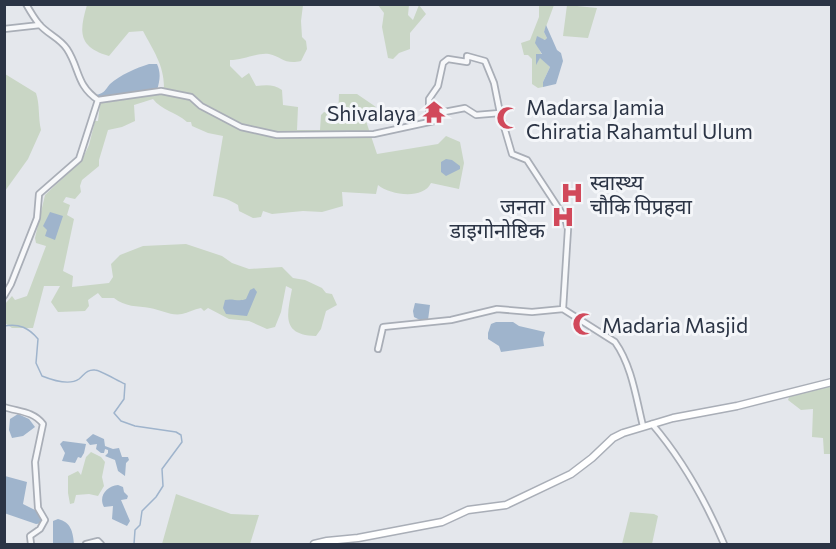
<svg xmlns="http://www.w3.org/2000/svg" width="836" height="549" viewBox="0 0 836 549" font-family="Commissioner,'Noto Sans Devanagari',sans-serif">
<rect width="100%" height="100%" fill="#e4e7ec"/>
<!-- green -->
<path fill="#c9d6c5" d="M 87,5 L 303,5 L 301,21 L 302,37 L 306,41 L 307,49 L 301,61 C 285,65 282,57 269,54 C 259,52 243,60 230,60 L 230,66 L 242,78 L 249,73 L 256,86 C 266,85 274,84 282,90 L 283,105 L 298,107 L 297,130 L 320,130 L 321,115 L 324,112 L 332,114 L 338,120 L 339,94 L 357,94 L 376,107 L 366,121 L 377,154 L 438,144 L 446,136 L 460,142 L 464,163 L 459,189 L 431,183 C 423,200 390,195 378,185 L 376,194 L 342,192 L 343,206 L 322,212 L 303,211 L 272,214 L 263,211 L 261,217 L 253,218 L 239,211 L 238,205 C 230,200 223,197 213,196 L 223,136 L 208,133 L 192,126 L 191,122 L 187,122 C 176,112 161,110 153,99 L 134,105 L 135,121 L 122,127 L 108,130 L 99,160 L 99,166 L 82,180 L 80,186 L 81,192 L 75,199 L 66,197 L 63,202 L 70,205 L 67,215 L 74,219 L 63,271 L 73,276 L 72,287 L 109,283 L 113,277 L 111,264 L 120,255 L 143,246 L 186,244 L 222,256 L 232,263 L 249,269 L 282,267 L 293,278 L 305,280 L 322,288 L 326,293 L 332,294 L 337,305 L 326,311 L 321,329 L 316,336 C 281,335 287,315 292,289 L 286,286 L 281,312 L 275,327 L 267,329 L 249,321 L 229,319 L 208,308 L 204,311 L 201,308 C 194,309 188,313 182,314 C 171,316 161,310 150,308 C 137,306 125,307 114,298 L 102,298 L 98,293 L 88,300 L 89,306 L 85,311 L 58,312 L 51,302 L 60,286 L 44,286 L 33,328 L 12,328 L 5,323 L 5,304 L 12,296 L 15,300 L 27,296 L 46,246 L 36,243 L 35,238 L 45,195 L 82,160 L 89,145 L 95,121 L 98,121 L 100,104 C 118,91 144,98 164,87 C 164,65 153,50 143,31 L 129,32 L 109,56 C 78,47 79,32 87,5 Z
M 378,5 L 409,5 L 408,15 L 413,20 L 419,5 L 426,14 L 410,33 L 410,49 L 399,53 L 393,59 L 388,58 L 382,27 L 384,13 Z
M 539,5 L 554,5 L 544,32 L 547,38 L 546,40 L 541,39 L 538,47 L 542,55 L 536,54 L 536,64 L 540,57 L 550,67 L 543,82 L 543,87 L 538,88 L 532,84 L 532,59 L 528,55 L 524,55 L 521,43 L 530,40 L 539,17 Z
M 567,5 L 597,8 L 588,38 L 563,36 Z
M 5,74 L 36,93 C 40,105 38,117 41,130 L 28,159 L 5,191 Z
M 831,386 L 831,454 L 824,454 L 823,438 L 812,437 L 813,409 L 801,410 L 788,400 L 790,395 Z
M 91,452 L 101,457 L 105,462 L 102,477 L 104,486 L 98,496 L 89,494 L 76,495 L 74,503 L 70,504 L 68,493 L 68,476 L 78,471 L 81,475 L 86,457 Z
M 176,494 L 231,514 L 259,515 L 250,544 L 162,544 Z
M 630,512 L 654,514 L 658,516 L 652,544 L 622,544 Z"/>
<!-- water -->
<path fill="#9fb4cc" d="M 546,25 L 557,50 L 561,53 L 563,61 L 556,84 L 543,87 L 543,82 L 550,67 L 540,58 L 536,65 L 536,54 L 542,54 L 535,43 L 537,36 L 545,40 L 547,38 L 544,32 Z
M 149,64 L 157,64 C 161,73 160,80 157,90 L 101,98 L 96,95 C 105,93 105,90 110,84 C 120,75 136,68 149,64 Z
M 446,159 L 452,160 L 460,166 L 460,169 L 446,176 L 441,172 L 441,162 Z
M 50,212 L 63,216 L 55,240 L 45,236 L 47,230 L 43,226 Z
M 254,288 L 257,292 L 247,316 L 226,314 L 223,308 L 225,300 C 232,298 239,302 246,299 L 250,290 Z
M 415,303 L 430,305 L 428,320 L 420,320 L 414,317 L 413,311 Z
M 496,322 L 513,322 L 519,326 L 545,332 L 543,339 L 544,346 L 501,352 L 499,346 L 488,339 L 488,333 L 491,324 Z
M 18,414 L 29,419 L 35,427 L 23,436 L 12,438 L 9,430 L 10,419 Z
M 93,434 L 104,439 L 105,446 L 113,449 L 119,448 L 122,457 L 128,457 L 129,460 L 126,463 L 125,476 L 118,471 L 115,460 L 105,456 L 108,453 L 108,450 L 105,449 L 104,453 L 101,453 L 96,449 L 97,444 L 90,445 L 86,440 Z
M 63,441 L 86,444 L 84,453 L 81,458 L 78,457 L 75,463 L 62,461 L 65,453 L 60,444 Z
M 5,476 L 27,482 L 23,504 L 37,511 L 43,523 L 36,524 L 4,513 Z
M 118,485 L 123,487 L 124,492 L 128,496 L 127,499 L 121,500 L 130,521 L 127,526 L 112,519 L 113,506 L 104,507 C 98,496 107,486 118,485 Z
M 58,519 C 71,522 73,532 74,544 L 53,544 L 53,521 Z"/>
<g fill="none" stroke-linecap="round" stroke-linejoin="round">
<!-- stream -->
<path stroke="#9fb4cc" stroke-width="1.5" d="M 4,326 C 19,323 29,328 38,339 L 36,363 L 42,376 C 52,380 69,386 79,379 C 84,375 87,369 95,370 C 100,370 118,381 125,384 L 124,399 L 114,413 L 121,421 L 135,426 L 176,432 L 181,435 L 182,442 L 162,469 L 163,486 L 156,497 L 142,511 L 140,525 L 135,530 L 134,544"/>
<!-- street casing -->
<g stroke="#a9aeb7" stroke-width="8">
<path id="street" d="M 26,4 C 30,11 34,18 39,24 C 47,34 60,38 67,49 C 80,69 76,85 98,100
M 4,29 L 40,25
M 434,121 L 439,113 L 465,108 L 476,115 L 500,113 L 512,154 L 527,160 L 565,218 L 568,229 L 563,309 L 615,342 C 632,366 636,398 643,426
M 434,121 L 429,111 L 429,99 L 438,86 L 443,63 L 448,59 L 467,62 L 467,56 L 485,61 L 494,83 L 500,113
M 4,296 L 11,284 L 37,218 L 39,194 L 79,159 L 98,100 L 161,91 L 191,97 L 201,106 L 241,127 L 277,135 L 374,134 L 434,121
M 378,349 L 383,327 L 451,320 L 497,309 L 532,312 L 563,309
M 4,407 C 19,412 33,411 43,424 L 35,462 L 38,508 L 45,520 L 40,529 L 30,536 L 31,544
M 652,424 C 682,459 706,502 724,544
M 86,544 L 98,541 L 101,544"/>
</g>
<!-- secondary casing -->
<g stroke="#a9aeb7" stroke-width="9">
<path id="secondary" d="M 314,544 L 327,541 L 358,538 L 442,522 L 468,510 L 506,505 L 571,474 L 592,458 L 613,438 L 623,433 L 673,418 L 737,406 L 832,382"/>
</g>
<!-- street -->
<use href="#street" stroke="#f7f8fa" stroke-width="4.5"/>
<!-- secondary -->
<use href="#secondary" stroke="#fff" stroke-width="6"/>
</g>
<!-- icons -->
<defs>
<g id="temple-bare" transform="scale(1.8)"><path d="M0-6L5-2H3V0L6.5 2.5H4V6H1.5V3h-3V6H-4V2.5H-6.5L-3 0V-2H-5Z" fill="#d1495b" stroke="#f4f6f9" stroke-width="2.5" paint-order="stroke"/></g>
<g id="mosque-bare" transform="scale(1.8)"><path d="M3.5-4.9A6 6 0 1 0 3.5 4.9A5 5 0 1 1 3.5-4.9Z" fill="#d1495b" stroke="#f4f6f9" stroke-width="2.5" paint-order="stroke"/></g>
<g id="hospital-bare" transform="scale(1.8)"><path d="M-5-5h3v3.5h4V-5h3V5h-3V1.5h-4V5h-3Z" fill="#d1495b" stroke="#f4f6f9" stroke-width="2.5" paint-order="stroke"/></g>
</defs>
<g fill-rule="evenodd">
<use href="#temple-bare" x="434" y="112"/>
<use href="#mosque-bare" x="508" y="118"/>
<use href="#hospital-bare" x="572" y="193"/>
<use href="#hospital-bare" x="563" y="217"/>
<use href="#mosque-bare" x="584" y="324"/>
</g>
<g text-anchor="middle" dominant-baseline="central" stroke-width="6" stroke-linejoin="round" paint-order="stroke">
<!-- poi labels -->
<g font-size="21" fill="#2b3445" stroke="#f4f6f9" text-anchor="start">
<text x="526" y="106">Madarsa Jamia<tspan x="526" dy="24">Chiratia Rahamtul Ulum</tspan></text>
<text x="416" y="112" text-anchor="end">Shivalaya</text>
<text x="590" y="181">स्वास्थ्य<tspan x="590" dy="24">चाैकि पिप्रहवा</tspan></text>
<text x="545" y="205" text-anchor="end">जनता<tspan x="545" dy="24">डाइगोनोष्टिक</tspan></text>
<text x="602" y="324">Madaria Masjid</text>
</g>
</g>
<!-- border -->
<rect width="836" height="549" fill="none" stroke="#2b3445" stroke-width="12"/>
</svg>
